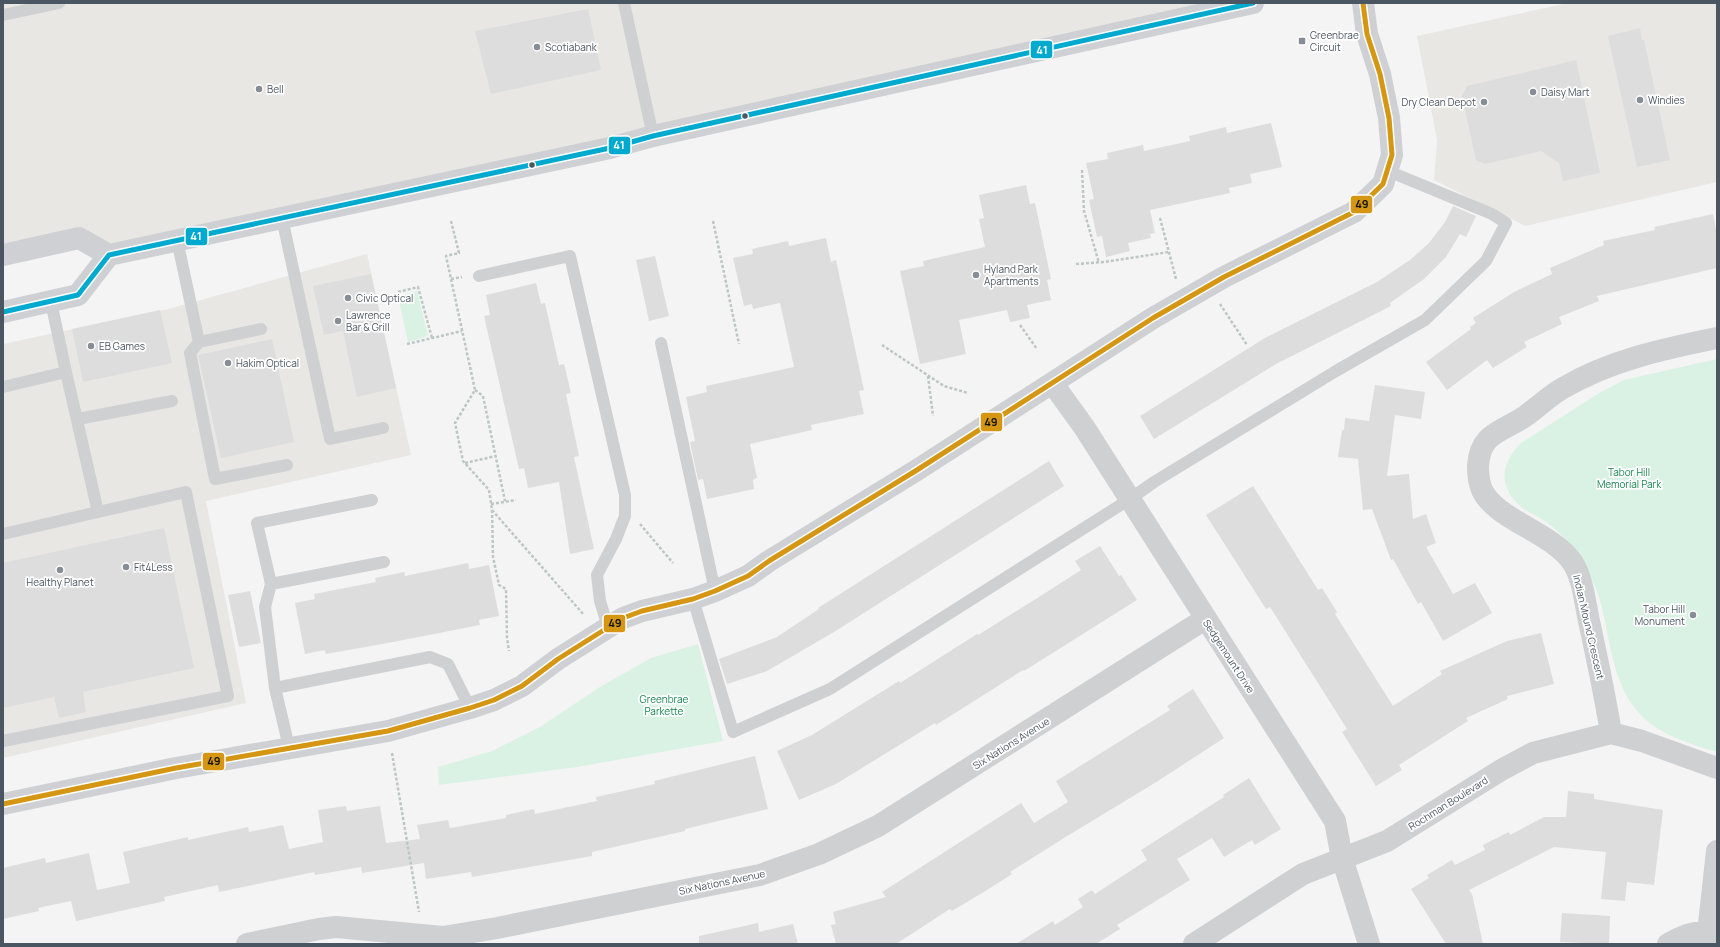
<svg xmlns="http://www.w3.org/2000/svg" width="1720" height="947" viewBox="0 0 1720 947" font-family="Manrope,sans-serif">
<rect width="100%" height="100%" fill="#f4f4f4"/>
<!-- commercial -->
<path fill="#e8e7e3" d="M 3,3 L 1253,3 L 109,255 L 79,238 L 3,255 Z
M 1568,3 L 1717,3 L 1717,182 L 1525,226 L 1434,180 L 1437,140 L 1417,36 Z
M 367,254 L 411,455 L 206,501 L 246,703 L 3,758 L 3,344 L 168,309 Z"/>
<!-- green -->
<path fill="#d9f2e3" d="M 417,291 L 428,336 L 408,342 L 398,296 Z
M 1717,359 L 1717,752 C 1688,743 1658,735 1637,711 C 1611,680 1610,634 1599,597 C 1594,581 1586,567 1577,553 C 1569,541 1557,530 1545,521 C 1536,515 1524,511 1517,503 C 1497,483 1503,461 1521,443 L 1601,392 L 1624,380 Z
M 698,644 L 723,741 L 577,767 L 439,785 L 438,767 L 492,751 L 540,727 L 600,687 L 651,658 Z"/>
<!-- building -->
<path fill="#ddddde" d="M 588,9 L 601,70 L 491,94 L 475,31 Z
M 1640,28 L 1642,40 L 1644,40 L 1670,160 L 1637,167 L 1608,36 Z
M 1576,60 L 1600,173 L 1563,181 L 1559,163 L 1541,151 L 1485,164 L 1476,160 L 1462,96 L 1467,86 Z
M 1271,123 L 1282,167 L 1250,174 L 1252,183 L 1229,188 L 1230,193 L 1150,210 L 1155,233 L 1150,234 L 1151,238 L 1128,243 L 1130,251 L 1106,257 L 1102,236 L 1097,237 L 1089,200 L 1094,199 L 1086,163 L 1108,159 L 1107,153 L 1143,145 L 1144,151 L 1190,141 L 1189,136 L 1226,127 L 1227,133 Z
M 1026,185 L 1030,204 L 1035,203 L 1051,279 L 1047,280 L 1051,300 L 1027,305 L 1030,318 L 1010,322 L 1007,310 L 959,320 L 966,354 L 920,364 L 900,271 L 924,266 L 923,261 L 985,247 L 979,219 L 984,218 L 979,195 Z
M 1453,206 L 1476,216 L 1466,237 L 1460,234 L 1446,257 L 1424,279 L 1390,303 L 1391,306 L 1276,364 L 1154,439 L 1140,416 L 1265,338 L 1377,282 L 1410,260 L 1429,243 L 1445,222 Z
M 1713,214 L 1717,235 L 1717,268 L 1597,296 L 1599,301 L 1559,317 L 1562,324 L 1524,342 L 1527,347 L 1493,368 L 1487,360 L 1447,390 L 1426,362 L 1471,329 L 1470,327 L 1476,323 L 1473,318 L 1514,292 L 1552,274 L 1550,268 L 1604,245 L 1603,241 L 1655,230 L 1654,227 Z
M 826,238 L 831,262 L 836,260 L 864,390 L 859,391 L 864,414 L 811,425 L 812,430 L 750,444 L 757,478 L 753,480 L 754,489 L 707,499 L 703,479 L 698,480 L 690,442 L 695,441 L 686,397 L 707,392 L 706,386 L 794,367 L 780,303 L 753,309 L 752,304 L 744,306 L 733,258 L 753,254 L 752,249 L 788,241 L 789,246 Z
M 655,256 L 669,316 L 649,321 L 636,260 Z
M 371,274 L 396,388 L 357,397 L 343,331 L 324,335 L 313,286 Z
M 536,283 L 541,304 L 545,303 L 559,365 L 564,364 L 571,393 L 566,394 L 579,456 L 574,457 L 594,549 L 570,554 L 559,482 L 528,488 L 524,468 L 519,469 L 484,316 L 490,315 L 486,295 Z
M 160,310 L 172,363 L 83,382 L 72,329 Z
M 272,339 L 294,442 L 221,458 L 198,355 Z
M 1375,385 L 1425,392 L 1421,419 L 1395,415 L 1387,476 L 1409,474 L 1413,519 L 1426,514 L 1436,543 L 1426,547 L 1453,594 L 1475,583 L 1492,613 L 1443,641 L 1421,602 L 1418,604 L 1393,559 L 1391,560 L 1372,509 L 1363,510 L 1358,459 L 1338,457 L 1342,430 L 1344,430 L 1345,418 L 1369,421 Z
M 1049,461 L 1064,486 L 834,632 L 767,671 L 727,684 L 719,659 L 777,637 L 819,609 L 818,608 Z
M 1253,486 L 1318,590 L 1322,588 L 1337,612 L 1335,614 L 1393,706 L 1442,674 L 1440,671 L 1507,641 L 1541,633 L 1554,684 L 1507,696 L 1508,699 L 1466,718 L 1468,721 L 1399,765 L 1402,770 L 1376,786 L 1342,732 L 1347,729 L 1294,645 L 1270,607 L 1266,609 L 1206,515 Z
M 164,528 L 194,668 L 83,692 L 86,712 L 59,718 L 54,697 L 3,708 L 3,563 Z
M 1100,546 L 1119,576 L 1121,575 L 1137,600 L 1024,671 L 1023,670 L 936,725 L 935,723 L 836,784 L 799,800 L 777,751 L 812,735 L 899,681 L 900,683 L 977,634 L 978,635 L 1039,597 L 1081,570 L 1075,561 Z
M 468,563 L 469,569 L 489,565 L 499,616 L 479,620 L 480,625 L 388,643 L 326,654 L 325,650 L 305,654 L 295,603 L 315,599 L 314,594 L 376,582 L 375,578 L 404,572 L 405,576 Z
M 250,591 L 261,643 L 239,647 L 228,595 Z
M 1193,689 L 1224,738 L 1158,781 L 1064,838 L 1010,872 L 1012,874 L 987,890 L 952,911 L 950,909 L 896,944 L 836,944 L 831,925 L 836,924 L 833,912 L 886,897 L 882,892 L 1021,803 L 1034,823 L 1068,802 L 1056,781 L 1170,710 L 1167,706 Z
M 755,756 L 768,809 L 685,829 L 685,831 L 672,834 L 592,852 L 592,856 L 472,877 L 471,872 L 426,879 L 424,863 L 362,873 L 361,867 L 315,875 L 314,872 L 219,892 L 218,885 L 164,897 L 165,901 L 76,921 L 71,901 L 38,908 L 39,911 L 3,919 L 3,868 L 45,858 L 46,863 L 89,853 L 97,890 L 130,883 L 123,852 L 188,837 L 188,840 L 248,827 L 249,832 L 283,825 L 289,849 L 323,842 L 318,810 L 346,806 L 347,811 L 380,806 L 386,843 L 420,839 L 417,825 L 448,820 L 450,828 L 506,818 L 506,815 L 534,809 L 535,814 L 597,801 L 596,797 L 655,784 L 654,781 Z
M 1249,778 L 1281,829 L 1255,845 L 1252,840 L 1224,857 L 1212,838 L 1177,859 L 1190,880 L 1117,925 L 1120,929 L 1096,944 L 1016,944 L 1053,921 L 1055,925 L 1083,907 L 1078,899 L 1092,890 L 1095,894 L 1147,860 L 1141,850 L 1224,797 L 1223,795 Z
M 1568,791 L 1594,794 L 1594,799 L 1663,810 L 1654,885 L 1627,882 L 1625,901 L 1601,899 L 1606,852 L 1554,847 L 1469,890 L 1472,894 L 1483,944 L 1446,944 L 1411,889 L 1429,878 L 1427,875 L 1452,860 L 1455,865 L 1485,850 L 1483,845 L 1509,832 L 1510,835 L 1544,817 L 1566,817 Z
M 1562,913 L 1610,916 L 1609,944 L 1560,942 Z
M 758,923 L 759,932 L 793,924 L 798,944 L 699,944 L 699,936 Z"/>
<g fill="none" stroke-linecap="round" stroke-linejoin="round">
<!-- path -->
<path stroke="#bcc7c4" stroke-width="2.5" stroke-dasharray="3 2" stroke-linecap="butt" d="M 1082,170 L 1084,211 L 1099,263
M 1160,218 L 1176,279
M 451,221 L 459,253 L 446,256 L 475,390 L 455,423 L 463,461 L 489,490 L 492,510 L 493,557 L 499,585 L 506,589 L 507,638 L 509,651
M 713,221 L 739,344
M 1076,264 L 1104,262 L 1169,252
M 451,279 L 462,277
M 398,292 L 418,287 L 432,338
M 1220,304 L 1247,345
M 1020,325 L 1037,349
M 407,344 L 462,331
M 882,345 L 944,386 L 968,393
M 928,376 L 933,416
M 475,390 L 483,396 L 505,501
M 465,463 L 496,456
M 491,504 L 516,500
M 492,510 L 584,615
M 640,524 L 673,563
M 392,753 L 419,912"/>
<!-- lane -->
<path stroke="#ced0d2" stroke-width="12" d="M 624,3 L 653,136
M 3,15 L 59,3
M 282,218 L 330,439 L 383,428
M 177,240 L 199,342 L 261,329
M 479,276 L 570,256 L 625,495 L 625,516 L 616,539 L 597,575 L 600,601 L 608,627
M 51,302 L 66,372
M 199,342 L 190,353 L 215,479 L 287,465
M 661,343 L 715,591
M 3,387 L 66,372 L 98,512 L 3,534
M 78,419 L 172,401
M 372,500 L 257,523 L 271,584 L 384,562
M 271,584 L 265,607 L 275,688 L 289,747
M 693,599 L 733,732 L 830,689 L 1130,499 L 1154,482 L 1336,371 L 1425,320 L 1486,261 L 1506,223 L 1492,214 L 1388,171
M 275,688 L 430,657 L 448,664 L 470,708
M 3,741 L 228,696 L 186,492 L 98,512"/>
<!-- street -->
<path stroke="#ced0d2" stroke-width="22" d="M 1053,384 L 1084,427 L 1335,821 L 1342,858 L 1369,944
M 1611,733 C 1605,696 1597,658 1589,621 C 1585,603 1583,579 1573,563 C 1552,532 1496,520 1482,490 C 1479,483 1478,473 1478,466 C 1480,433 1501,432 1524,417 C 1537,408 1549,396 1563,388 C 1611,360 1663,349 1717,338
M 1708,933 L 1717,851
M 247,944 L 319,929 L 336,927 L 443,937 L 497,928 L 760,875 L 819,854 L 878,826 L 1205,619
M 1194,944 L 1303,874 L 1387,841 L 1503,769 L 1533,753 L 1611,733 L 1642,741 L 1717,768
M 1668,944 C 1684,935 1699,928 1717,937"/>
<!-- secondary -->
<path stroke="#ced0d4" stroke-width="22" d="M 3,255 L 79,238 L 109,255
M 3,312 L 78,295 L 109,255 L 610,148 L 653,136 L 1253,3
M 3,804 L 176,768 L 388,731 L 470,708 L 494,700 L 522,686 L 558,659 L 623,618 L 642,611 L 693,599 L 715,591 L 748,576 L 769,561 L 917,470 L 1153,318 L 1224,277 L 1354,212 L 1383,184 L 1392,155 L 1389,118 L 1380,74 L 1367,34 L 1363,3"/>
<!-- bus-1 casing -->
<g stroke="#fff" stroke-width="8">
<path id="bus-1" d="M 3,312 L 78,295 L 109,255 L 610,148 L 653,136 L 1253,3"/>
</g>
<!-- bus-2 casing -->
<g stroke="#fff" stroke-width="8">
<path id="bus-2" d="M 3,804 L 176,768 L 388,731 L 470,708 L 494,700 L 522,686 L 558,659 L 623,618 L 642,611 L 693,599 L 715,591 L 748,576 L 769,561 L 917,470 L 1153,318 L 1224,277 L 1354,212 L 1383,184 L 1392,155 L 1389,118 L 1380,74 L 1367,34 L 1363,3"/>
</g>
<!-- bus-1 -->
<use href="#bus-1" stroke="#00a9ce" stroke-width="5"/>
<!-- bus-2 -->
<use href="#bus-2" stroke="#d49613" stroke-width="5"/>
</g>
<!-- markers -->
<g fill="#868d94" stroke="#fff" stroke-width="1.5">
<rect x="1298" y="37" width="8" height="8" rx="2"/>
<circle cx="537" cy="47" r="4"/>
<circle cx="259" cy="89" r="4"/>
<circle cx="1533" cy="92" r="4"/>
<circle cx="1640" cy="100" r="4"/>
<circle cx="1484" cy="102" r="4"/>
<circle cx="976" cy="275" r="4"/>
<circle cx="348" cy="298" r="4"/>
<circle cx="338" cy="321" r="4"/>
<circle cx="91" cy="346" r="4"/>
<circle cx="228" cy="363" r="4"/>
<circle cx="126" cy="567" r="4"/>
<circle cx="60" cy="570" r="4"/>
<circle cx="1693" cy="615" r="4"/>
</g>
<g fill="#4a5661" stroke="#fff" stroke-width="1.5">
<circle cx="745" cy="116" r="3.5"/>
<circle cx="532" cy="165" r="3.5"/>
</g>
<g text-anchor="middle" dominant-baseline="central" stroke-width="3.5" stroke-linejoin="round" paint-order="stroke">
<!-- poi labels -->
<g font-size="10" fill="#4a5661" stroke="#fff" text-anchor="start">
<text x="1310" y="35">Greenbrae<tspan x="1310" dy="12">Circuit</tspan></text>
<text x="545" y="47">Scotiabank</text>
<text x="267" y="89">Bell</text>
<text x="1541" y="92">Daisy Mart</text>
<text x="1648" y="100">Windies</text>
<text x="1476" y="102" text-anchor="end">Dry Clean Depot</text>
<text x="984" y="269">Hyland Park<tspan x="984" dy="12">Apartments</tspan></text>
<text x="356" y="298">Civic Optical</text>
<text x="346" y="315">Lawrence<tspan x="346" dy="12">Bar &amp; Grill</tspan></text>
<text x="99" y="346">EB Games</text>
<text x="236" y="363">Hakim Optical</text>
<text x="134" y="567">Fit4Less</text>
<text x="60" y="582" text-anchor="middle">Healthy Planet</text>
<text x="1685" y="609" text-anchor="end">Tabor Hill<tspan x="1685" dy="12">Monument</tspan></text>
</g>
<!-- park labels -->
<g font-size="10" fill="#17864f" stroke="#fff">
<text x="1629" y="472">Tabor Hill<tspan x="1629" dy="12">Memorial Park</tspan></text>
<text x="664" y="699">Greenbrae<tspan x="664" dy="12">Parkette</tspan></text>
</g>
<!-- street labels -->
<g font-size="10" fill="#4a5661" stroke="#fff">
<text transform="translate(1589 627) rotate(77)">Indian Mound Crescent</text>
<text transform="translate(1229 656) rotate(57)">Sedgemount Drive</text>
<text transform="translate(1011 743) rotate(-32)">Six Nations Avenue</text>
<text transform="translate(1448 803) rotate(-32)">Rochman Boulevard</text>
<text transform="translate(722 882) rotate(-12)">Six Nations Avenue</text>
</g>
</g>
<g stroke="#fff" stroke-width="1.5">
<rect x="1030" y="40" width="23" height="19" rx="4" fill="#00a9ce"/>
<rect x="608" y="136" width="23" height="19" rx="4" fill="#00a9ce"/>
<rect x="1350" y="195" width="23" height="19" rx="4" fill="#d49613"/>
<rect x="185" y="227" width="23" height="19" rx="4" fill="#00a9ce"/>
<rect x="980" y="412" width="23" height="20" rx="4" fill="#d49613"/>
<rect x="603" y="614" width="23" height="19" rx="4" fill="#d49613"/>
<rect x="202" y="752" width="23" height="19" rx="4" fill="#d49613"/>
</g>
<g font-size="11" text-anchor="middle" font-weight="bold" fill="#fff">
<text x="1042" y="54">41</text>
<text x="619" y="149">41</text>
<text x="196" y="240">41</text>
</g>
<g font-size="11" text-anchor="middle" font-weight="bold" fill="#111">
<text x="1362" y="208">49</text>
<text x="991" y="426">49</text>
<text x="615" y="627">49</text>
<text x="214" y="765">49</text>
</g>
<!-- border -->
<rect width="1720" height="947" fill="none" stroke="#4a5661" stroke-width="8"/>
</svg>
